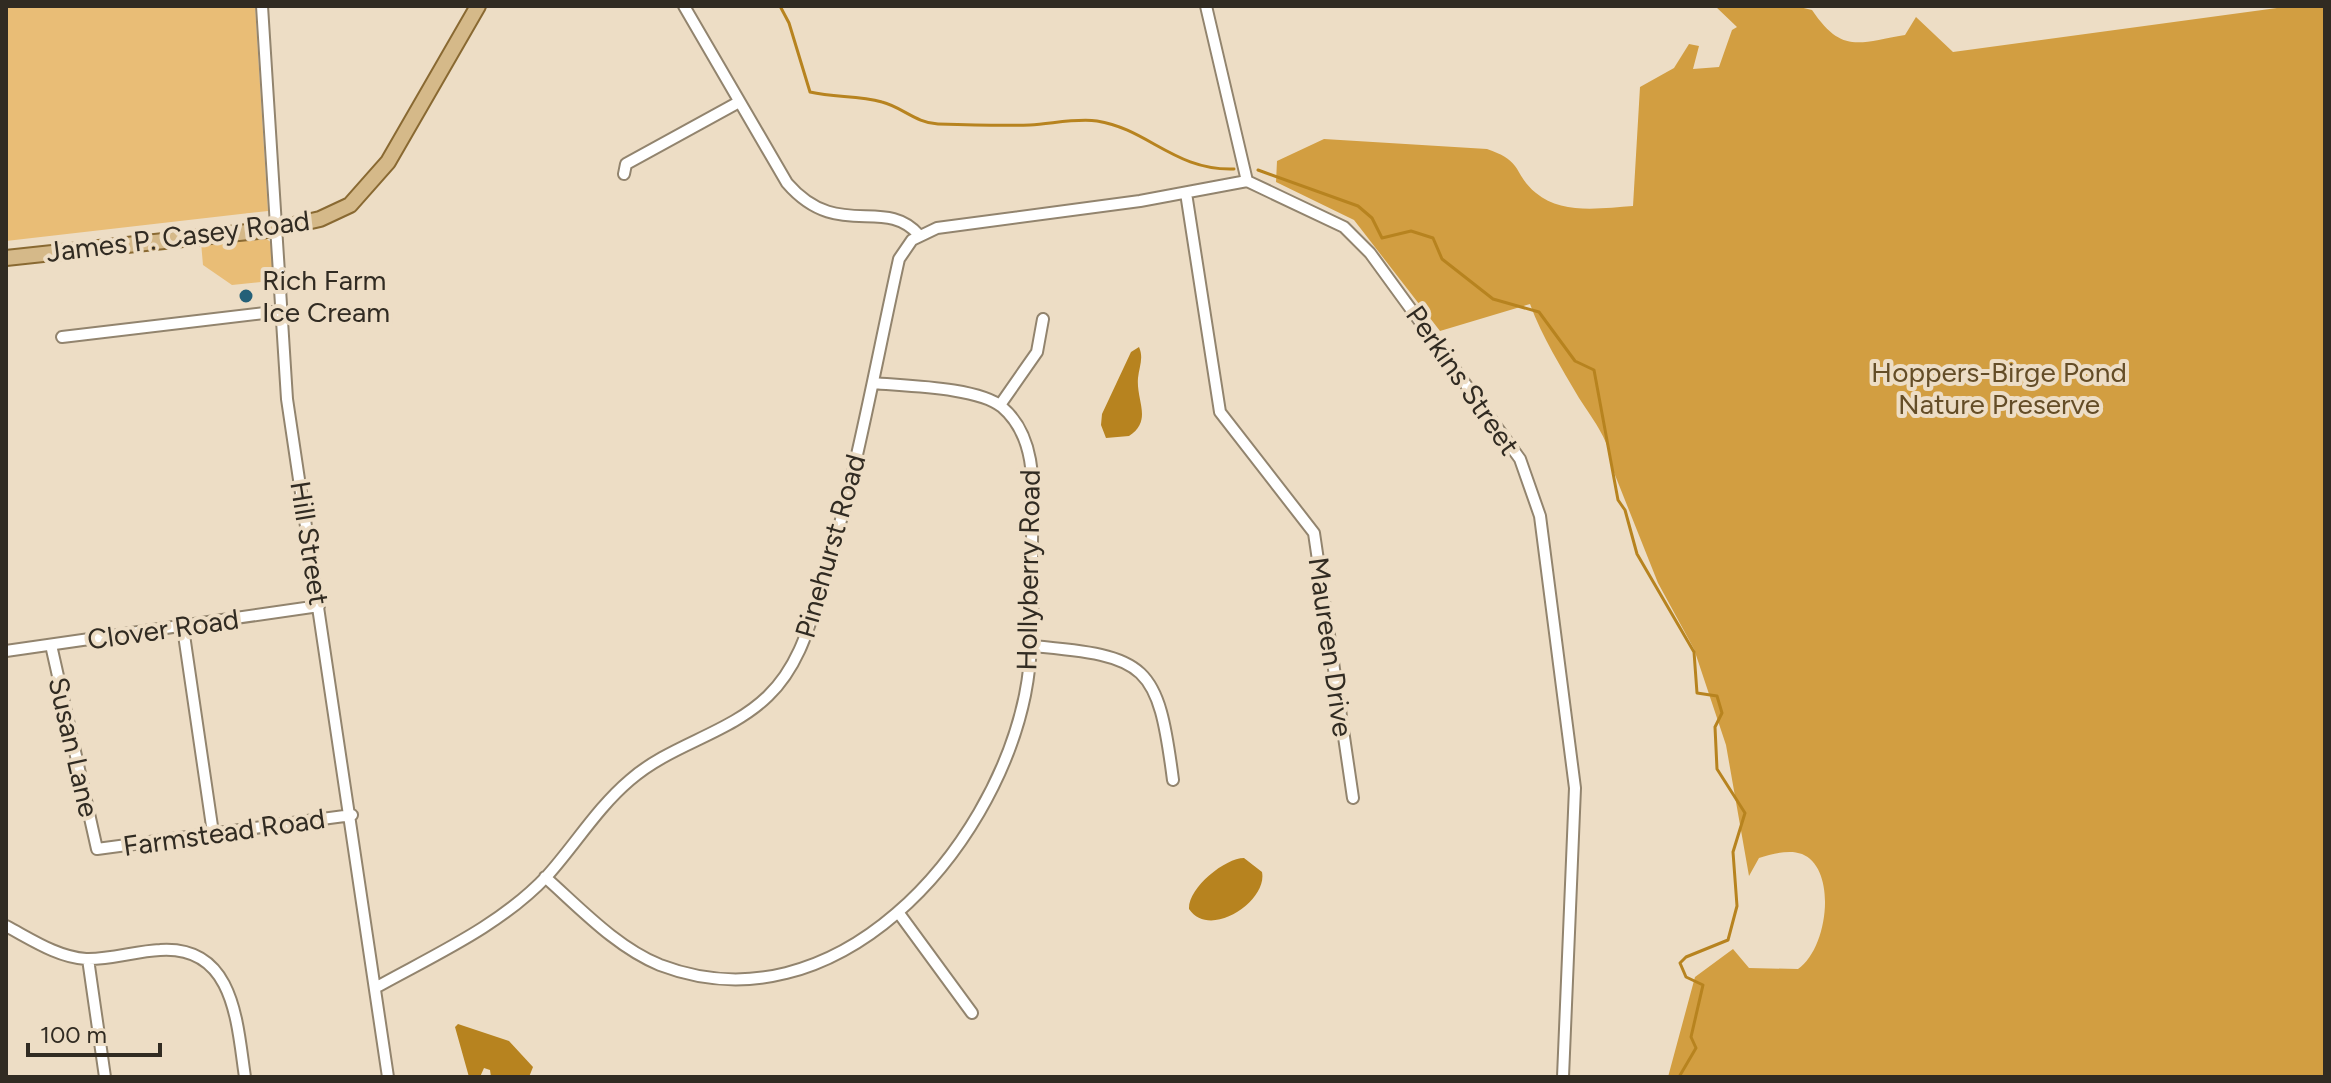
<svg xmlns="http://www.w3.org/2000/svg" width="2331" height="1083" viewBox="0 0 2331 1083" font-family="Figtree,sans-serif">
<rect width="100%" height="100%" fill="#edddc5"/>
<!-- green -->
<path fill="#e9bd76" d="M 6,6 L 255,6 L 268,211 L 6,241 Z
M 261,235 L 272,243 L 274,273 L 261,282 L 232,285 L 203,265 L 201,242 Z"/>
<!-- forest -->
<path fill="#d29e41" d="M 1715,6 L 1795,6 L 1812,10 C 1842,54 1858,43 1905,35 L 1916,17 L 1953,52 L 2292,6 L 2325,6 L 2325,1077 L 1668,1077 L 1695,977 L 1733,949 L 1749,968 L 1798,969 C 1828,949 1838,869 1802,854 C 1789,849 1772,854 1759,858 L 1749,876 L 1726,745 L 1694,649 L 1658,583 L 1613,470 C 1610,440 1595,423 1579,398 C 1561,367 1542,337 1530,304 L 1440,331 L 1354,220 L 1276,182 L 1277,161 L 1324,139 L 1487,149 C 1525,162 1512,173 1536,193 C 1562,215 1602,208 1633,206 L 1640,87 L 1674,68 L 1689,44 L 1699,46 L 1693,69 L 1719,67 L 1732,30 L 1737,27 Z"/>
<!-- water -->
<path fill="#b7831f" d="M 1139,347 C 1144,358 1139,367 1138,378 C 1136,401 1153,420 1129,436 L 1106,438 L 1101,425 L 1102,414 L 1131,352 Z
M 1244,858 L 1262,872 C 1268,901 1210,940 1189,909 C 1188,888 1225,858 1244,858 Z
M 458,1024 L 509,1041 L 533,1067 L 529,1077 L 491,1077 L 490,1070 L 484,1068 L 480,1077 L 469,1077 L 455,1027 Z"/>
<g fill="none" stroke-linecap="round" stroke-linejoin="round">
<!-- stream -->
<path stroke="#b7831f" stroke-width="3" d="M 780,6 L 789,23 L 810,92 C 835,98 857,95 882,102 C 902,107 916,123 938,124 C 968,125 1000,126 1030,125 C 1051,124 1076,118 1097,121 C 1148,129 1175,171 1234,169
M 1258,170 L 1358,206 L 1372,218 L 1382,238 L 1411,231 L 1433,238 L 1442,259 L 1493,299 L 1539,312 L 1575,361 L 1594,370 L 1618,500 L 1625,510 L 1637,554 L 1694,652 L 1697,693 L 1717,696 L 1722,713 L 1715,727 L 1717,769 L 1745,813 L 1733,852 L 1737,906 L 1728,940 L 1686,957 L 1680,963 L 1686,977 L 1703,985 L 1691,1037 L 1696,1048 L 1679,1077"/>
<!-- minor casing -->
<g stroke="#92846e" stroke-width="14">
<path id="minor" d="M 262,6 L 287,399 L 388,1077
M 684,6 L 787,183 C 838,242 884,195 919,235
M 1206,6 L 1247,181 L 1344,227 L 1370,253 L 1520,459 L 1540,516 L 1575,788 L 1563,1077
M 624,174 L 626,164 L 739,102
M 1186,193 L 1220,412 L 1314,533 L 1353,798
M 62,337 L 282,311
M 1000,405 L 1037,352 L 1043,319
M 183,628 L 213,833
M 51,645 L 97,849 L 352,815
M 1032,646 C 1148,656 1158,664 1173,780
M 6,651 L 319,606
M 545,877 C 580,908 616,947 660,965 C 835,1032 993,851 1025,695 C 1035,645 1032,594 1032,544 C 1032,499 1041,440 1002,407 C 978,387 905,386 873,383
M 898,912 L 972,1013
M 6,926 C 31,939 57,957 86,959 C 109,960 136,951 160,950 C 235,945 237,1024 245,1077
M 88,959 L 105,1077
M 375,988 C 434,955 500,926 547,876 C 575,845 597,808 630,780 C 671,744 729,734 768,696 C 800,665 810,623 823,583 C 856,477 875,367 899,259 L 912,240 L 937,228 L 1140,201 L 1247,181"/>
</g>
<!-- major casing -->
<g stroke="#896932" stroke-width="18">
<path id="major" d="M 6,258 L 276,229 L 320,219 L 350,205 L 388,162 L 478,6"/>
</g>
<!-- minor -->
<use href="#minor" stroke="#fff" stroke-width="10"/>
<!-- major -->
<use href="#major" stroke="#d5b989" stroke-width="14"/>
</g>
<!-- markers -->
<circle fill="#256078" stroke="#edddc5" stroke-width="3" cx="246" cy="296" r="8"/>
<g text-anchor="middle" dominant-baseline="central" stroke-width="8" stroke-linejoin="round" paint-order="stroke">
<!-- street labels -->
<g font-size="28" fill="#312b22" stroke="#edddc5">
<text transform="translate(178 236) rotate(-7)">James P. Casey Road</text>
<text transform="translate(1463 380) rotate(55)">Perkins Street</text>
<text transform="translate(310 543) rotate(81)">Hill Street</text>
<text transform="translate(830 546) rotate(-74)">Pinehurst Road</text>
<text transform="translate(1028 570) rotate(-89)">Hollyberry Road</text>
<text transform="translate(163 629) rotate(-8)">Clover Road</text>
<text transform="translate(1331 647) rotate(82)">Maureen Drive</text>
<text transform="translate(74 747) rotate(77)">Susan Lane</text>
<text transform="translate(224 832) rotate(-8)">Farmstead Road</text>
</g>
<!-- poi labels -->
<g font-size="28" fill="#312b22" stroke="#edddc5" text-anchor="start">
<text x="262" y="280">Rich Farm<tspan x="262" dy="32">Ice Cream</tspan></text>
</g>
<!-- park labels -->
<g font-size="28" fill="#644d27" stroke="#edddc5">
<text x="1999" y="372">Hoppers-Birge Pond<tspan x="1999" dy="32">Nature Preserve</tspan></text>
</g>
</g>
<!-- border -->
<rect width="2331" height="1083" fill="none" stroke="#312b22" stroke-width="16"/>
<!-- scale -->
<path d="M28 1043v12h132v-12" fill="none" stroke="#312b22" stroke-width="4"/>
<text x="40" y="1043" font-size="24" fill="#312b22" stroke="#edddc5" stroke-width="6" paint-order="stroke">100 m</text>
</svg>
